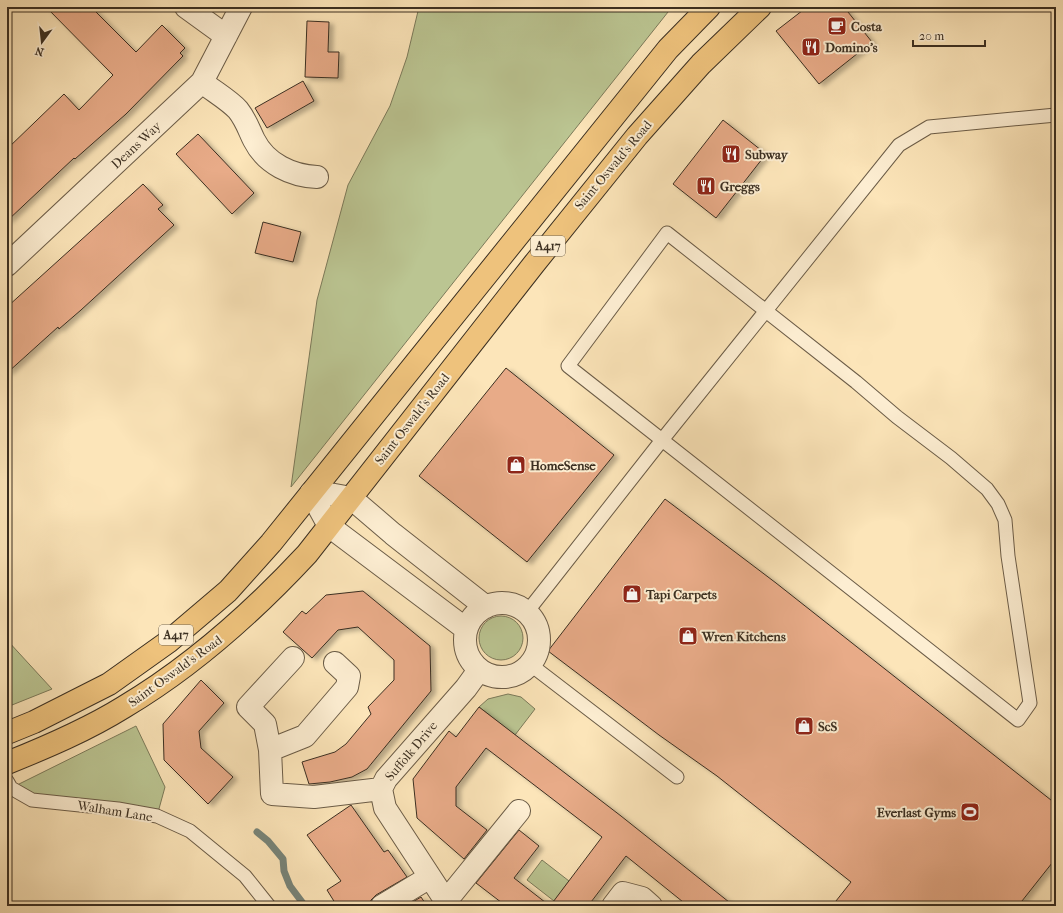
<svg xmlns="http://www.w3.org/2000/svg" width="1063" height="913" viewBox="0 0 1063 913" font-family="'IM FELL French Canon',serif">
<defs>
<filter id="shadow"><feDropShadow dx="4.5" dy="2.5" stdDeviation="2" flood-color="#0004"/></filter>
</defs>
<rect width="100%" height="100%" fill="#fce5b9"/>
<filter id="stains"><feTurbulence type="fractalNoise" baseFrequency=".005" numOctaves="4"/><feColorMatrix values="0 0 0 0 .2 0 0 0 0 .09 0 0 0 0 .02 0 0 0 .5 -.17"/></filter>
<radialGradient id="worn" r=".72"><stop offset=".6" stop-color="#630" stop-opacity="0"/><stop offset="1" stop-color="#630" stop-opacity=".3"/></radialGradient>
<!-- green -->
<path fill="#bbc592" stroke="#7b7a5a" d="M 419,7 L 672,7 L 291,487 L 317,300 L 348,185 L 390,106 L 407,57 Z
M479 638a22 22 0 1 1 44 0a22 22 0 1 1-44 0Z
M 7,640 L 52,689 L 7,707 Z
M 508,694 L 521,697 L 535,709 L 515,735 L 479,707 L 488,699 Z
M 136,726 L 165,787 L 157,816 L 32,800 L 11,788 Z
M 542,860 L 569,881 L 554,901 L 527,880 Z"/>
<g fill="none" stroke-linecap="round" stroke-linejoin="round">
<!-- stream -->
<path stroke="#78857a" stroke-width="7" d="M 257,832 L 268,841 L 283,859 L 284,871 L 290,886 L 305,906"/>
</g>
<!-- building -->
<path fill="#e8ab88" stroke="#3b2f21" filter="url(#shadow)" d="M 46,7 L 91,7 L 136,52 L 162,25 L 185,48 L 180,53 L 183,56 L 126,114 L 75,159 L 74,158 L 7,221 L 7,149 L 64,94 L 79,110 L 113,75 Z
M 807,7 L 844,7 L 872,42 L 819,84 L 776,31 Z
M 307,21 L 329,22 L 328,52 L 339,52 L 338,78 L 305,77 Z
M 303,81 L 314,101 L 267,128 L 255,108 Z
M 723,120 L 766,154 L 716,218 L 673,184 Z
M 198,134 L 254,193 L 232,214 L 176,154 Z
M 143,184 L 163,205 L 158,209 L 174,225 L 81,310 L 59,329 L 58,327 L 7,373 L 7,307 Z
M 263,222 L 301,232 L 293,262 L 255,253 Z
M 506,368 L 614,455 L 527,562 L 419,476 Z
M 665,499 L 776,583 L 1056,804 L 1056,858 L 1018,906 L 832,906 L 851,882 L 717,776 L 659,735 L 548,651 Z
M 363,591 L 430,646 L 431,691 L 367,769 L 352,777 L 330,782 L 309,784 L 302,762 L 335,752 L 346,744 L 371,714 L 368,707 L 394,680 L 394,660 L 358,627 L 338,630 L 312,658 L 283,632 L 302,611 L 306,614 L 326,595 Z
M 201,680 L 224,703 L 199,731 L 201,748 L 233,777 L 208,804 L 164,760 L 163,724 Z
M 479,707 L 621,816 L 734,906 L 688,906 L 626,856 L 588,906 L 506,906 L 476,883 L 519,830 L 539,846 L 514,878 L 550,906 L 602,837 L 486,748 L 456,787 L 456,806 L 487,830 L 464,859 L 417,818 L 413,779 L 449,731 L 456,737 Z
M 351,805 L 384,852 L 388,850 L 407,877 L 376,895 L 371,900 L 370,906 L 337,906 L 327,890 L 341,881 L 307,835 Z
M 421,897 L 427,906 L 406,906 Z"/>
<g fill="none" stroke-linecap="round" stroke-linejoin="round">
<!-- service casing -->
<g stroke="#6b5c47" stroke-width="15">
<path id="service" d="M 667,233 L 856,382 L 897,417 L 951,458 L 987,489 L 998,504 L 1005,520 L 1008,556 L 1030,703 L 1018,720 L 568,366 Z
M 527,612 L 662,440 L 899,145 L 929,127 L 1056,115
M 531,665 L 677,777
M 7,781 L 11,788 L 32,800 L 118,809 L 157,816 L 190,831 L 245,876 L 269,906"/>
</g>
<!-- minor casing -->
<g stroke="#6b5c47" stroke-width="24">
<path id="minor" d="M 186,7 L 226,36
M 202,82 C 213,91 229,100 238,110 C 246,120 249,130 254,140 C 266,164 292,176 317,177
M 7,265 L 202,82 L 241,7
M 313,491 L 351,498 L 393,534 L 486,607
M 311,493 L 329,526 L 466,629
M465 640a37 37 0 1 1 74 0a37 37 0 1 1-74 0Z
M 293,658 L 248,707 L 265,724 L 270,750 L 272,794 L 314,797 L 381,789
M 270,750 L 305,736 L 347,687 L 349,676 L 335,663
M 381,789 L 386,779 L 466,688 L 479,670
M 381,789 L 385,808 L 449,906
M 446,901 L 519,811
M 382,906 L 430,877
M 613,906 L 623,893 L 642,898 L 651,906"/>
</g>
<!-- primary casing -->
<g stroke="#3b2f21" stroke-width="24">
<path id="primary" d="M 7,733 L 34,722 L 109,684 L 168,642 L 228,591 L 271,543 L 668,49 L 709,7
M 7,763 C 47,747 87,730 124,707 C 193,666 253,612 307,554 L 534,264 L 637,136 L 701,64 L 760,7"/>
</g>
<!-- service -->
<use href="#service" stroke="#fdeed2" stroke-width="13"/>
<!-- minor -->
<use href="#minor" stroke="#fdeed2" stroke-width="22"/>
<!-- primary -->
<use href="#primary" stroke="#eec27c" stroke-width="22"/>
</g>
<!-- icons -->
<defs>
<g id="cafe-square" transform="scale(1)"><rect x="-9" y="-9" width="18" height="18" rx="4" fill="#8f2418" stroke="#fdeed2"/><path d="M-5.5-4.5H6V0H3Q3 3.5 0 3.5H-2.5Q-5.5 3.5-5.5 0ZM3-3.2v2h1.7v-2ZM-6 4.5H4V6H-6Z" fill="#fff"/></g>
<g id="restaurant-square" transform="scale(1)"><rect x="-9" y="-9" width="18" height="18" rx="4" fill="#8f2418" stroke="#fdeed2"/><path d="M-5-6h1v4h1v-4h1v4h1v-4h1v5L-1.5 .5V6h-2V.5L-5-1ZM5-6V6H3V1.5H1.5Q1.5-4 5-6Z" fill="#fff"/></g>
<g id="shop-square" transform="scale(1)"><rect x="-9" y="-9" width="18" height="18" rx="4" fill="#8f2418" stroke="#fdeed2"/><path d="M-5-2.5h2.3a2.7 3.5 0 0 1 5.4 0H5L5.5 6h-11ZM-1.5-2.5h3a1.5 2.3 0 0 0-3 0Z" fill="#fff"/></g>
<g id="stadium-square" transform="scale(1)"><rect x="-9" y="-9" width="18" height="18" rx="4" fill="#8f2418" stroke="#fdeed2"/><path d="M0-5a6.5 5 0 1 0 0 10a6.5 5 0 1 0 0-10ZM-3.5-1.8h7v3.6h-7Z" fill="#fff"/></g>
</defs>
<g fill-rule="evenodd">
<use href="#cafe-square" x="837" y="26"/>
<use href="#restaurant-square" x="811" y="47"/>
<use href="#restaurant-square" x="731" y="154"/>
<use href="#restaurant-square" x="706" y="186"/>
<use href="#shop-square" x="516" y="465"/>
<use href="#shop-square" x="632" y="594"/>
<use href="#shop-square" x="688" y="636"/>
<use href="#shop-square" x="804" y="726"/>
<use href="#stadium-square" x="970" y="812"/>
</g>
<g text-anchor="middle" dominant-baseline="central" stroke-width="4" stroke-linejoin="round" paint-order="stroke">
<!-- shield labels -->
<g fill="#fdeed2" stroke="#756856" stroke-width="1">
<rect x="531" y="236" width="34" height="20" rx="3"/>
<rect x="159" y="625" width="34" height="20" rx="3"/>
</g>
<g font-size="12" font-weight="bold" fill="#3b2f21">
<text x="548" y="246">A417</text>
<text x="176" y="635">A417</text>
</g>
<!-- poi labels -->
<g font-size="13" font-weight="bold" fill="#3b2f21" stroke="#fdeed2" text-anchor="start">
<text x="851" y="26">Costa</text>
<text x="825" y="47">Domino's</text>
<text x="745" y="154">Subway</text>
<text x="720" y="186">Greggs</text>
<text x="530" y="465">HomeSense</text>
<text x="646" y="594">Tapi Carpets</text>
<text x="702" y="636">Wren Kitchens</text>
<text x="818" y="726">ScS</text>
<text x="956" y="812" text-anchor="end">Everlast Gyms</text>
</g>
<!-- street labels -->
<g font-size="13" fill="#3b2f21" stroke="#fdeed2">
<text transform="translate(136 145) rotate(-43)">Deans Way</text>
<text transform="translate(613 165) rotate(-50)">Saint Oswald's Road</text>
<text transform="translate(412 419) rotate(-52)">Saint Oswald's Road</text>
<text transform="translate(175 671) rotate(-36)">Saint Oswald's Road</text>
<text transform="translate(411 751) rotate(-50)">Suffolk Drive</text>
<text transform="translate(115 811) rotate(9)">Walham Lane</text>
</g>
</g>
<!-- margin -->
<rect width="1063" height="913" fill="none" stroke="#fce5b9" stroke-width="24"/>
<rect x="8" y="8" width="1047" height="897" fill="none" stroke="#3b2f21" stroke-width="2"/>
<rect x="12" y="12" width="1039" height="889" fill="none" stroke="#3b2f21"/>
<!-- north arrow -->
<g transform="translate(42 42) rotate(195)" stroke="#fdeed2" stroke-width="3" paint-order="stroke">
<path d="M0-3L7 15L0 10L-7 15Z" fill="#3b2f21"/>
<text y="-6" font-size="11" font-weight="bold" text-anchor="middle" fill="#3b2f21">N</text>
</g>
<!-- scale -->
<path d="M913 40v6h72v-6" fill="none" stroke="#3b2f21" stroke-width="2"/>
<text x="919" y="40" font-size="12" fill="#3b2f21" stroke="#fdeed2" stroke-width="3" paint-order="stroke">20 m</text>
<rect width="100%" height="100%" filter="url(#stains)"/>
<rect width="100%" height="100%" fill="url(#worn)"/>
</svg>
